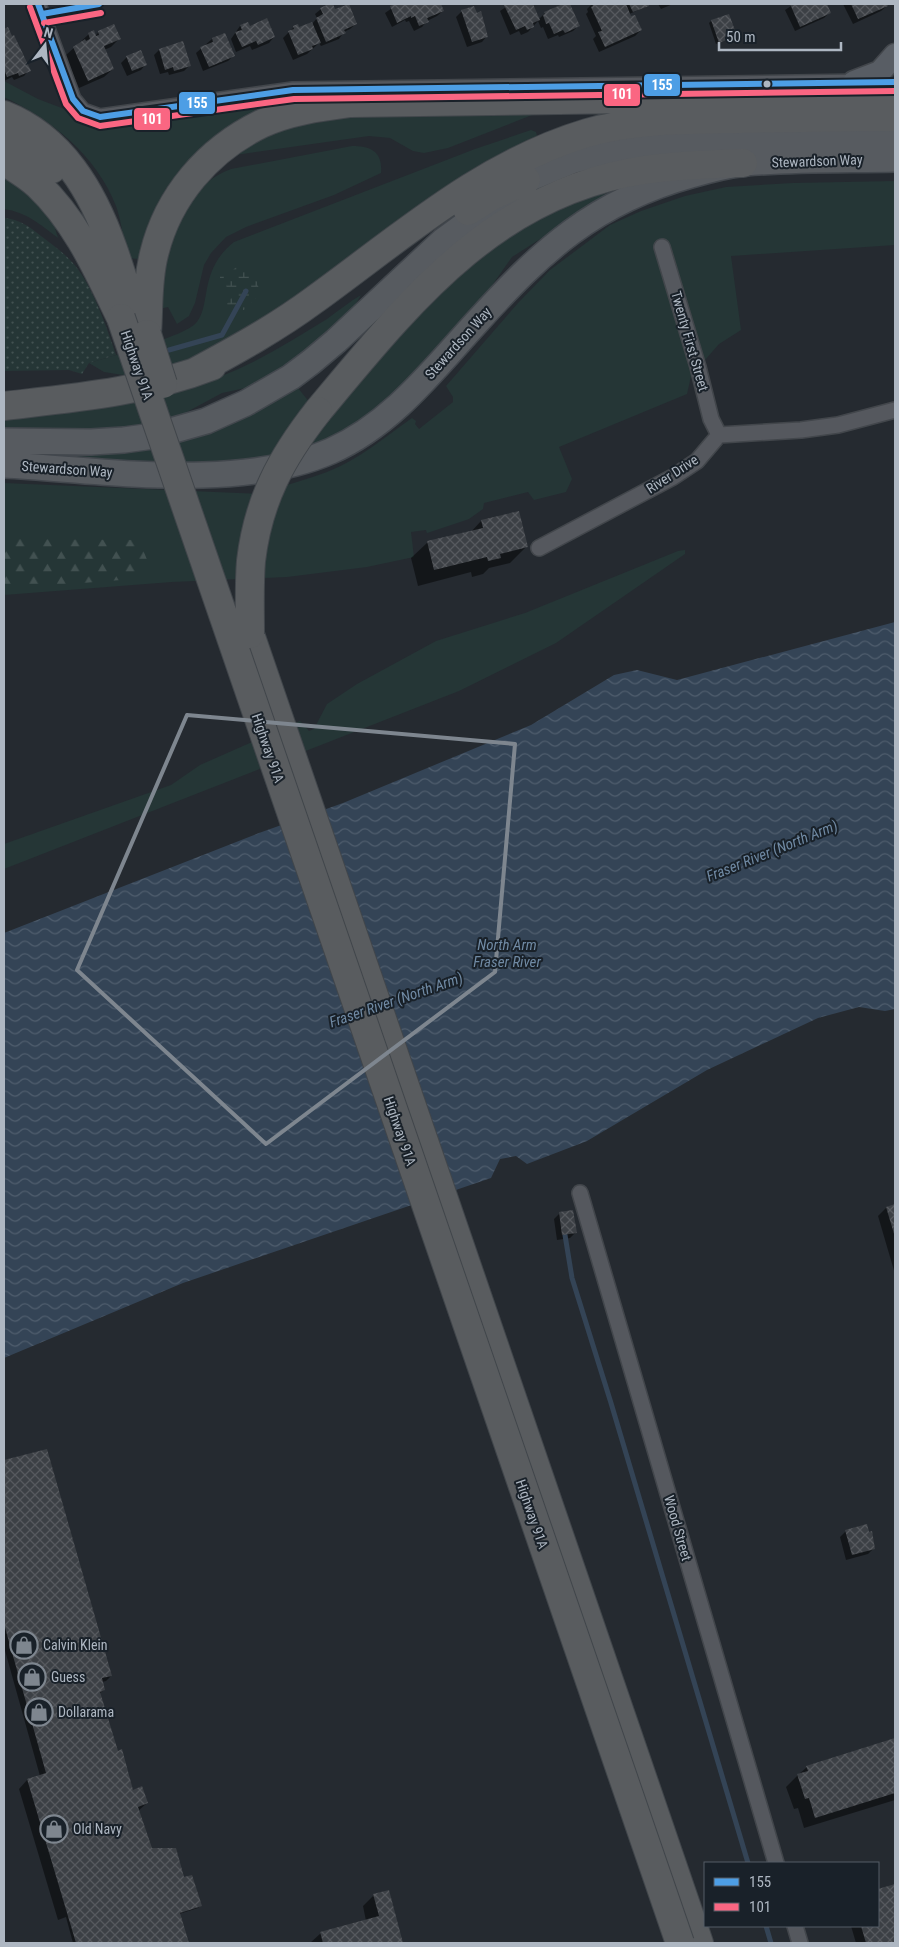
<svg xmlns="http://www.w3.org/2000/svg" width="899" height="1947" viewBox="0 0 899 1947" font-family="'Roboto Condensed',sans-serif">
<defs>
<pattern id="forest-firs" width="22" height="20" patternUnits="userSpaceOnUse" patternTransform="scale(1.25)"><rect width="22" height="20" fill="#253636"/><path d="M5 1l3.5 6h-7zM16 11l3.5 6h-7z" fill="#425151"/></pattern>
<pattern id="wetland-marsh" width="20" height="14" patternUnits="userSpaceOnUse" patternTransform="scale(1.25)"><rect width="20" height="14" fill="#253636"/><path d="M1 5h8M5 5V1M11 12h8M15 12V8" fill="none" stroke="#425151"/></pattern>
<pattern id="park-dots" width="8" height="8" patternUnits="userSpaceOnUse" patternTransform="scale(1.25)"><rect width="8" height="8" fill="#253636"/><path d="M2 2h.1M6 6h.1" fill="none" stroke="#425151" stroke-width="1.8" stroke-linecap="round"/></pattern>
<pattern id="water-waves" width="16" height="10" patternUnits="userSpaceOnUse" patternTransform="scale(1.25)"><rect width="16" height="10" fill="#344456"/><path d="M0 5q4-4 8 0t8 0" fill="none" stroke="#4f5d6d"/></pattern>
<pattern id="building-cross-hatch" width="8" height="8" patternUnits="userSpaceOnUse" patternTransform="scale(1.25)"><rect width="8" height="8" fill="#3c4045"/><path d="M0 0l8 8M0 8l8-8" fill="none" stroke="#56595e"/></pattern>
</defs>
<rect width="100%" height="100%" fill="#252a30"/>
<!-- grass -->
<path fill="#253636" d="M 4,81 L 38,99 L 67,110 L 76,118 L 90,125 L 200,108 L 265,104 L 267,108 C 246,117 227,127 209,142 L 139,259 L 128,258 C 123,241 122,222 116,206 C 96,155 52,120 4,97 Z
M 482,115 L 532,115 L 448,148 L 424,153 L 413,151 L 390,138 L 369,136 L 235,155 C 254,142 272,131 294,126 C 310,122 326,124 341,117 Z
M 531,130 L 536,132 L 537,136 L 532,140 L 334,273 L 206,354 L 171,365 L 123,375 L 104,372 L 89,363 C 109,357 185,336 196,323 C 203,315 204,304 206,294 C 209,273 217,255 234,242 L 475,149 Z
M 352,146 C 370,146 383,151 381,173 L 334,195 L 246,227 L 226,237 L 211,253 L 204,265 L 195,303 L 189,316 L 177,324 L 168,307 L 159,309 C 160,297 160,285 162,274 C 163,267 166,259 168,252 C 179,218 194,182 231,169 Z
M 4,176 L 14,181 L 50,212 L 58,238 C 41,225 26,212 4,209 Z
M 895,181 L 895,245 L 731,256 L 741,330 L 719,344 L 691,376 L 687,394 L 559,447 L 572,479 L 566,492 L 534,500 L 528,492 L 484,503 L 483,509 L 469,519 L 427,533 L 426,530 L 411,532 L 414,557 L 367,567 L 287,577 L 172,582 L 4,595 L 4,483 L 261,494 C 282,486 305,480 327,472 C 358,460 385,437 412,418 L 416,421 L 415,424 L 419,429 L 453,402 L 453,397 L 446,386 L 518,303 L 550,270 L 610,225 L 641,211 L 685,196 L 726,187 L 793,183 Z
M 603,189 L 606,197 L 512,257 L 479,304 L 382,408 L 321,447 L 238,465 L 4,458 L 4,450 L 234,420 L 298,388 L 310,403 L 443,286 L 528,221 Z
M 361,295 L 354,307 L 333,330 L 277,373 L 250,387 L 222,393 L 185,413 L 139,427 L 118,430 L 4,430 L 4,418 C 90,409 172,402 251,363 C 277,350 302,334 327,319 C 338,311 349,302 361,295 Z
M 685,550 L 685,554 L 556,643 L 459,691 L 4,869 L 4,844 L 171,785 L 200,765 L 300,721 L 309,731 L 314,729 L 327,704 L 357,684 L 436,641 L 525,613 L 678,551 Z"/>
<!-- forest -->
<path fill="url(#forest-firs)" d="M 4,539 L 139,540 L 152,572 L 121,580 L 4,589 Z"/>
<!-- wetland -->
<path fill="url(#wetland-marsh)" d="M 240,263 C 254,267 257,280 260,294 L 244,310 L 231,309 L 227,304 L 232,296 L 226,286 L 220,281 L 220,275 L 233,270 Z"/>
<!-- park -->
<path fill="url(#park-dots)" d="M 4,218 C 19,219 30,227 41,236 C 51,244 63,252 71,261 C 91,281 107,328 116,355 L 89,363 L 82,374 L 69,370 L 4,371 Z"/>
<!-- water -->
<path fill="url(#water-waves)" d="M 895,622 L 895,1009 L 885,1011 L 859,1007 L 818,1018 L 707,1070 L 587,1141 L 527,1164 L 516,1156 L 500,1159 L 491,1178 L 183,1283 L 4,1358 L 4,933 L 259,833 L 343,803 L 531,725 L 614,675 L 637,670 L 677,680 Z"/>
<!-- shadow -->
<path fill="#0007" d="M 332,4 L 334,10 L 356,24 L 350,29 L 344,32 L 339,39 L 321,46 L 319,43 L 307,54 L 293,60 L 283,38 L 294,27 L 299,29 L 312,24 L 317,18 L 315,14 L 321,9 Z
M 398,4 L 440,4 L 443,11 L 437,16 L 427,21 L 422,27 L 414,31 L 409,21 L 406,22 L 405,20 L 392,27 L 385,13 Z
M 510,4 L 532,4 L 539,19 L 545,13 L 569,4 L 578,26 L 573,31 L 559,37 L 558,35 L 548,39 L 543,27 L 541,28 L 538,21 L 528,32 L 521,35 L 519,31 L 510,35 L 500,11 Z
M 592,4 L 647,4 L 648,6 L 629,14 L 641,30 L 635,36 L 599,52 L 593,39 L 596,36 L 586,14 L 588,12 L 587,9 Z
M 658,4 L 673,4 L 661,9 Z
M 794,4 L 826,4 L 830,12 L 824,18 L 795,31 L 785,10 Z
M 843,4 L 886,4 L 887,6 L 881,11 L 853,24 Z
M 473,7 L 487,36 L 482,42 L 467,47 L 456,17 L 461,12 Z
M 711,21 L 736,36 L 716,44 L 709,23 Z
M 247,23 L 249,28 L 274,37 L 269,43 L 252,50 L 250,46 L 236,52 L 231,39 L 240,26 Z
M 7,28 L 29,70 L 24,76 L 14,80 L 12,77 L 4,81 L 4,30 Z
M 99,32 L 119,39 L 111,47 L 104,50 L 113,69 L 104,77 L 79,88 L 65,56 L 89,34 L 95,36 Z
M 224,34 L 233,56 L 228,61 L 203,71 L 196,53 L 212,39 Z
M 159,50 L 189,66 L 184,71 L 169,75 L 168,72 L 160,74 L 154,55 Z
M 140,52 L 146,64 L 141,70 L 127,76 L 121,63 L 127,57 Z
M 518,512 L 526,547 L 510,563 L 489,568 L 483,574 L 472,577 L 471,572 L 418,586 L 411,558 L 428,542 L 470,533 L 481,521 Z
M 895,1205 L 895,1274 L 878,1216 L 886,1208 Z
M 559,1214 L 575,1233 L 570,1238 L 557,1240 L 554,1219 Z
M 46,1450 L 111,1676 L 106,1681 L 102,1682 L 104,1690 L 99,1694 L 117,1750 L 132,1792 L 147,1803 L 138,1811 L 151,1849 L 182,1877 L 200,1906 L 198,1908 L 179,1914 L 188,1943 L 73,1943 L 66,1917 L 58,1920 L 19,1789 L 27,1780 L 40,1776 L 4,1647 L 4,1461 Z
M 866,1526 L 873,1549 L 868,1554 L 846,1560 L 840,1537 L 845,1532 Z
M 895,1739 L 895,1800 L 804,1828 L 798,1808 L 794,1809 L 786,1787 L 798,1775 L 807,1767 Z
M 895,1885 L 895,1943 L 856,1943 L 851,1926 L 878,1926 L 878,1890 Z
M 388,1892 L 402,1943 L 310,1943 L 321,1933 L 366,1921 L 363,1906 L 374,1895 Z"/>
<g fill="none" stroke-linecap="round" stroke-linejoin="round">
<!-- stream -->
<path stroke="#344456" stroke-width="5" d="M 169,350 L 222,335 L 246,291
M 565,1235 L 572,1278 L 611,1403 L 748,1863
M 766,1926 L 771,1943"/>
</g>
<!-- building -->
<path fill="url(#building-cross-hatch)" d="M 329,4 L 333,4 L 335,9 L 349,4 L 357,24 L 344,30 L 346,33 L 326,42 L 316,18 L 323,14 L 320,8 Z
M 396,4 L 441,4 L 444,11 L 427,18 L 429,22 L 419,26 L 415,16 L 411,18 L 411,16 L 397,23 L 390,6 Z
M 507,4 L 533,4 L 540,20 L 533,23 L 534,27 L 527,30 L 525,26 L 516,30 L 504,5 Z
M 563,4 L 570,4 L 580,26 L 565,33 L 563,30 L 554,34 L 549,23 L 546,24 L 543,15 L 545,14 L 544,12 Z
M 592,4 L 626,4 L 631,16 L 635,15 L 642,30 L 605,47 L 598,32 L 602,31 L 591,7 L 593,6 Z
M 629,4 L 648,4 L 649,6 L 633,12 Z
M 790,4 L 827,4 L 831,13 L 800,27 Z
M 851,4 L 887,4 L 888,6 L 858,19 Z
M 474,6 L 477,13 L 481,11 L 488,37 L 472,42 L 461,10 Z
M 729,14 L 737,36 L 719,43 L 711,20 Z
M 267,18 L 275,37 L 258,45 L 256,41 L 242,47 L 235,32 L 242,30 L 240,25 L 248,22 L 250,26 Z
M 312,22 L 321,43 L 312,46 L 313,49 L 298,55 L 288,31 L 294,29 L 293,26 L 298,24 L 299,27 Z
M 114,24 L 121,39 L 104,46 L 114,69 L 88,81 L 73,47 L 85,39 L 86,41 L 90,39 L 88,33 L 94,30 L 96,36 L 99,35 L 98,31 Z
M 8,27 L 12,36 L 14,35 L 31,71 L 19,76 L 18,73 L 7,77 L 4,69 L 4,29 Z
M 225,33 L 235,56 L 209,67 L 200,47 L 213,42 L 212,38 Z
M 183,41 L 191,66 L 174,71 L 173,67 L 165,70 L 159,49 Z
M 141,50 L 147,65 L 132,71 L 126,56 Z
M 519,511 L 528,547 L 500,554 L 501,558 L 488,561 L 487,557 L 434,570 L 427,541 L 483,528 L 481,520 Z
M 895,1204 L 895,1237 L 886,1207 Z
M 573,1210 L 577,1233 L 562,1235 L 559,1212 Z
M 47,1449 L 112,1676 L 102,1678 L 105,1690 L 100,1692 L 118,1751 L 122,1749 L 133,1790 L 142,1786 L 148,1803 L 138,1807 L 152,1848 L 176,1848 L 184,1877 L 192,1875 L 202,1906 L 180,1913 L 189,1943 L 76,1943 L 27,1779 L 46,1773 L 4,1624 L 4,1460 Z
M 867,1524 L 869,1532 L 872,1531 L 875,1549 L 852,1555 L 845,1530 Z
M 895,1738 L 895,1793 L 815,1818 L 809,1798 L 805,1799 L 797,1774 L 808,1771 L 806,1766 Z
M 895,1884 L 895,1943 L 866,1943 L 861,1926 L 878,1926 L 878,1889 Z
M 389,1890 L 403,1943 L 323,1943 L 320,1932 L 379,1916 L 373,1894 Z"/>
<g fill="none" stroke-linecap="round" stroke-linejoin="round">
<!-- minor casing -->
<g stroke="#42464b" stroke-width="18">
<path id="minor" d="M 38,4 L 73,99 L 83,111 L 100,117 L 293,90 L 864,82
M 662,247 L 698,367 L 711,419 L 719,435
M 539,548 L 673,477 L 697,461 L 719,435 L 801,430 L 838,425 L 895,410
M 580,1193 L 776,1863
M 795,1926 L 800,1943"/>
</g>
<!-- secondary casing -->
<g stroke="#42464b" stroke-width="25">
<path id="secondary" d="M 854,82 L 880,72 L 895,55"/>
</g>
<!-- primary casing -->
<g stroke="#42474d" stroke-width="28">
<path id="primary" d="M 4,441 L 91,442 L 124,440 L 153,436 L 206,421 L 246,403 L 291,377 L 311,362 L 336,341 L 444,240 L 474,218 L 526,180 L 574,160 L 623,148 L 677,141 L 895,136
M 4,465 C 103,470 238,492 331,451 C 392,424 432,371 476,323 C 542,250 594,202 691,175 C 708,170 727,165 745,163 C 795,159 845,160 895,159"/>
</g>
<!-- motorway casing -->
<g stroke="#41464b" stroke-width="30">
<path id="motorway" d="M 4,115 C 62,138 93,192 113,249 C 123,276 129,305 144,330
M 4,136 L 22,145 L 52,169
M 4,161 C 15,168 28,176 38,185 C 77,222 98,271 121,318
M 468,211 L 492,196 L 526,180
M 147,334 C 149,307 147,281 154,254 C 168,196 208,150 261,124 C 289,111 320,107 350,103 L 895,95
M 195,372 C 236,350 276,328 314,300 C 400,238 483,164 587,133 C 636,119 689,120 740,119 C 792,118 844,117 895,117
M 4,406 C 74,398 145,392 212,366
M 318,411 C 409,302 495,192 644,170 C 677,165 710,164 743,163
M 250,634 L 699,1943"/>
</g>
<!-- minor -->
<use href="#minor" stroke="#55585e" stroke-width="15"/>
<!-- secondary -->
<use href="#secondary" stroke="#585d64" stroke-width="22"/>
<!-- primary -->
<use href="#primary" stroke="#575b60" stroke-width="25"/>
<!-- motorway -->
<use href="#motorway" stroke="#595c5f" stroke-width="28"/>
<!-- motorway-bridge casing -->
<g stroke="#41464b" stroke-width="30" stroke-linecap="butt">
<path id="motorway-bridge" d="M 121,318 L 680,1943
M 147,334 L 163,384
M 250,634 C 250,610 249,585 251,561 C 258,501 281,458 318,411"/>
</g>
<!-- motorway-bridge -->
<use href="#motorway-bridge" stroke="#595c5f" stroke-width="28"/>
<!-- bus-1 casing -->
<g stroke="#192129" stroke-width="10">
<path id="bus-1" d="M 38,4 L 73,99 L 83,111 L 100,117 L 293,90 L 895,82
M 42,14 L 99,4"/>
</g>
<!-- bus-2 casing -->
<g stroke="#192129" stroke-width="10">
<path id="bus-2" d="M 30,7 L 66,104 L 78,118 L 100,126 L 294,99 L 895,91
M 44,23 L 101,13"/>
</g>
<!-- bus-1 -->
<use href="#bus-1" stroke="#4d9ee5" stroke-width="6"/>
<!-- bus-2 -->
<use href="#bus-2" stroke="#fa6682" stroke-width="6"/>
</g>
<!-- marked area -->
<path fill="none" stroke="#7e868f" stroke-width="4" stroke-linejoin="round" d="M 187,715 L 515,744 L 495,972 L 266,1144 L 77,970 Z"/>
<!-- icons -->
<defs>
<g id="shop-ring" transform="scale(1.4375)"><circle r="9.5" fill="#192129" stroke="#7e868f" stroke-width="1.5"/><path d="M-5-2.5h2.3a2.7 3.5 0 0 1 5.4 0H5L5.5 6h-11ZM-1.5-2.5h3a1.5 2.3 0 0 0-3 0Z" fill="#7e868f"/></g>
</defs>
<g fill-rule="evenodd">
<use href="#shop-ring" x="24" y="1645"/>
<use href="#shop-ring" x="32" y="1677"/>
<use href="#shop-ring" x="39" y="1712"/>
<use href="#shop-ring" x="54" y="1829"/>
</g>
<!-- markers -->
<circle fill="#aeb7c2" stroke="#192129" stroke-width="2" cx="767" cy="84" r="4.5"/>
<g text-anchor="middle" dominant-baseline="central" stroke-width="4" stroke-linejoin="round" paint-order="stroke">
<!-- street labels -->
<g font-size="14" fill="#aeb7c2" stroke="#192129">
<text transform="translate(817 161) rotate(-2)">Stewardson Way</text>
<text transform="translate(690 341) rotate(74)">Twenty First Street</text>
<text transform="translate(458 343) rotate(-48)">Stewardson Way</text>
<text transform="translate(137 365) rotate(71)">Highway 91A</text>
<text transform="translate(67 469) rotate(4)">Stewardson Way</text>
<text transform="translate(672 474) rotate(-33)">River Drive</text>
<text transform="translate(268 748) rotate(71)">Highway 91A</text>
<text transform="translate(400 1131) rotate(71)">Highway 91A</text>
<text transform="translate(532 1514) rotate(71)">Highway 91A</text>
<text transform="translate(678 1528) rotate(74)">Wood Street</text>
</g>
<!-- poi labels -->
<g font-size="14" fill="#aeb7c2" stroke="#192129" text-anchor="start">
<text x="43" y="1645">Calvin Klein</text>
<text x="51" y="1677">Guess</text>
<text x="58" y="1712">Dollarama</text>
<text x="73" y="1829">Old Navy</text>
</g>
<!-- water labels -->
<g font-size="15" font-style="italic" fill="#708aa4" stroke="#192129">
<text transform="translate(772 851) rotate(-22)">Fraser River (North Arm)</text>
<text x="507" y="945">North Arm<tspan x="507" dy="17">Fraser River</tspan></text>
<text transform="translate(396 1000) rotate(-19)">Fraser River (North Arm)</text>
</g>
</g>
<g stroke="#192129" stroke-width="2">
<rect x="643" y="73" width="38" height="24" rx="5" fill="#4d9ee5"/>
<rect x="603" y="83" width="38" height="24" rx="5" fill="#fa6682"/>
<rect x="178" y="91" width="38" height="24" rx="5" fill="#4d9ee5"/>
<rect x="133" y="107" width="38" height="24" rx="5" fill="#fa6682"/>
</g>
<g font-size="14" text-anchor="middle" font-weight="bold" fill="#fff">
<text x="662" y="90">155</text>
<text x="622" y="99">101</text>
<text x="197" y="108">155</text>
<text x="152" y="124">101</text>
</g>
<!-- border -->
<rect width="899" height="1947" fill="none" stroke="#aeb7c2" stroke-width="10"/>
<!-- legend -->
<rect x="704" y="1862" width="175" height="65" fill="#192129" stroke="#555d66"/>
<rect x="714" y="1878" width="25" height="8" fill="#4d9ee5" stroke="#555d66"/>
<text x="749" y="1887" font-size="15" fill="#aeb7c2">155</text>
<rect x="714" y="1903" width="25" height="8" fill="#fa6682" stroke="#555d66"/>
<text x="749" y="1912" font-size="15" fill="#aeb7c2">101</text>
<!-- north arrow -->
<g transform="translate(45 45) rotate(16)" stroke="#192129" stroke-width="4" paint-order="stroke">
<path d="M0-4L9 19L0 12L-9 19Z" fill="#aeb7c2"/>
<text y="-8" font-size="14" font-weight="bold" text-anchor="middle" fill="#aeb7c2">N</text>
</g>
<!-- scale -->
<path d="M719 42v8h122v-8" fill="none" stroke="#aeb7c2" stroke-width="2.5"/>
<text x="726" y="42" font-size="15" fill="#aeb7c2" stroke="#192129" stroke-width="4" paint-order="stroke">50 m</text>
</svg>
